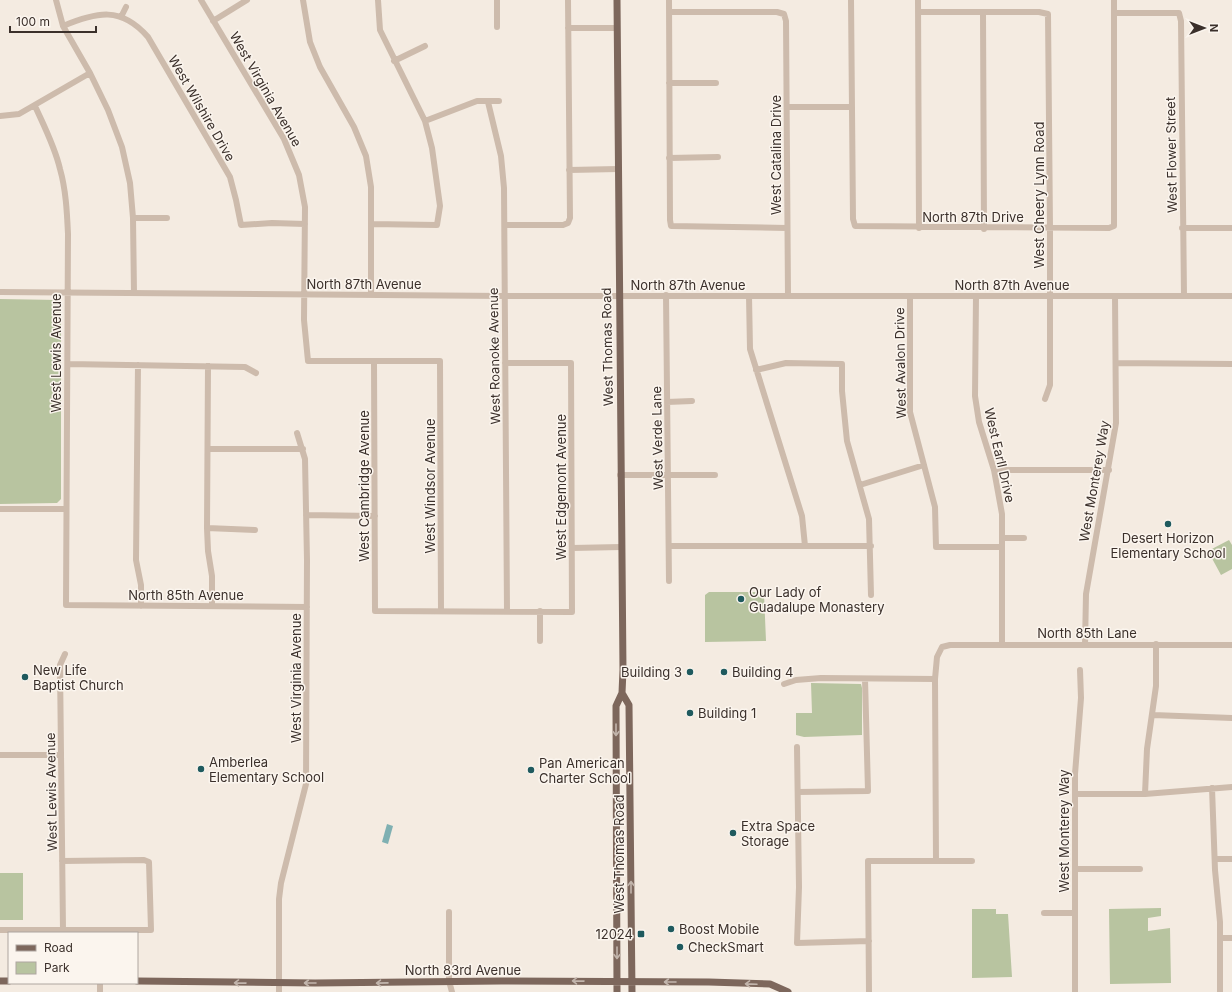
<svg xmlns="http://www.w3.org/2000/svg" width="1232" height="992" viewBox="0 0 1232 992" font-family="Inter,sans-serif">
<rect width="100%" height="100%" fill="#f4ebe1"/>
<!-- green -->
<path fill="#b8c4a0" d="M 0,299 L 58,300 L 61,304 L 61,499 L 57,503 L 0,504 Z
M 1229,540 L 1232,545 L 1232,569 L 1221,575 L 1208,551 Z
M 709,592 L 761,592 L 764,594 L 766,641 L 705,642 L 705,595 Z
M 811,683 L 861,684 L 862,688 L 862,735 L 804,737 L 796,735 L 796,713 L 812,713 Z
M 0,873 L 23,873 L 23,920 L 0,920 Z
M 1161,908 L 1161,916 L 1148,918 L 1148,931 L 1170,928 L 1171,983 L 1110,984 L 1109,909 Z
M 972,909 L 996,909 L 996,914 L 1008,914 L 1012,977 L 972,978 Z"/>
<!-- water -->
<path fill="#7fb0b2" d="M 387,824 L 393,826 L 388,844 L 382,842 Z"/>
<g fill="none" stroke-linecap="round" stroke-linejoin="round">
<!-- minor -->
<path stroke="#cdbbac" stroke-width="6" d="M 56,0 L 63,26 L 90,73 L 108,110 L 122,147 L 130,183 L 133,218 L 134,293
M 201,0 L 284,139 L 299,175 L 305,207 L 304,320 L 308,361 L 440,361 L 441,611
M 303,0 L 310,42 L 320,67 L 354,127 L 366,156 L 371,187 L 371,295
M 497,0 L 497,27
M 669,0 L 670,220 L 671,226 L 787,228
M 851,0 L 853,219 L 855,226 L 1109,228 L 1114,226 L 1114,0
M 918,0 L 919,228
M 669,12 L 777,12 L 784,14 L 786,21 L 788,296
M 918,12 L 1039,12 L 1048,14 L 1050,228 L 1050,385 L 1045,399
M 983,13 L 984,229
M 1114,13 L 1179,13 L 1181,21 L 1184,296
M 121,17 L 126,7
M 213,21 L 247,0
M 63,26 C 97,12 121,6 148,37 L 230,177 L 236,200 L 241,225 L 272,223 L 305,224
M 568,28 L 617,28
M 394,61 L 425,46
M 669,83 L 716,83
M 488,102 L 501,156 L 504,188 L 507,611
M 35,106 C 44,126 55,147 60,169 C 66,190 67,213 68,234 L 66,605 L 307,607
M 787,107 L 852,107
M 0,116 L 19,114 L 90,73
M 425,121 L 477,101 L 499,101
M 669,158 L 718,157
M 569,170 L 618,169
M 133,218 L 167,218
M 371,224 L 437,225 L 440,206 L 432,148 L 425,121 L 380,30 L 378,0
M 505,225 L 563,225 L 568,223 L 570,218 L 568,0
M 1182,228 L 1232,228
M 0,292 L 504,296 L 1232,296
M 666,295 L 669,581
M 749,296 L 750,349 L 802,516 L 805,546
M 910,296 L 910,412 L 935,507 L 936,547 L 1002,547
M 976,296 L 975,396 L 979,422 L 994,470 L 1002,514 L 1002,644
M 374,361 L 375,611 L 572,612 L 571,363 L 505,363
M 1116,363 L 1232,364
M 68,364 L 245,367 L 256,373
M 138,365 L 136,560 L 141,585 L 141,606
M 208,366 L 207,528 L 208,551 L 212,576 L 212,606
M 756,370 L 786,363 L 842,364 L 842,391 L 847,441 L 869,519 L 871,595
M 667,402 L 692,401
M 209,449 L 303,449
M 994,470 L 1109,470
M 620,475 L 715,475
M 860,485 L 924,465
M 0,509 L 66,509
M 306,515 L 375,516
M 207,528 L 255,530
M 1003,538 L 1024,538
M 669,546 L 871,546
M 572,548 L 621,547
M 540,611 L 540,641
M 1085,645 L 1086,594 L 1116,423 L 1115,296
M 784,684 L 796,680 L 821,678 L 935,679
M 1153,715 L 1232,718
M 797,747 L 799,887 L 797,943 L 869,941
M 0,755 L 61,755
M 1212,788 L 1215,870 L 1220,922 L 1220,992
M 798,792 L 868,791 L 865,679
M 1075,794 L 1145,794 L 1232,787
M 1145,794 L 1147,749 L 1156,686 L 1156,644
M 1215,859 L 1232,859
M 936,861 L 935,679 L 937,657 L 942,647 L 950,645 L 1232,645
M 1075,869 L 1140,869
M 449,912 L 449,981 L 452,992
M 1044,913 L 1075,913
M 0,930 L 151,930 L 149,862 L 144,860 L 62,861
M 63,930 L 60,665 L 65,654
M 1220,938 L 1232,938
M 100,992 L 100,983
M 279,992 L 279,899 L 281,883 L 306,784 L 307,560 L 305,459 L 297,433
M 869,992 L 868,861 L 972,861
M 1075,992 L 1075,774 L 1081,698 L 1080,670"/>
<!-- major -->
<path stroke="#7d675c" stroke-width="7" d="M 617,0 L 623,670 L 622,693 L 616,706 L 617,992
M 622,693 L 629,705 L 632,992
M 0,981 L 9,981
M 137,981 L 315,983 L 501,981 L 709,982 L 770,984 L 788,992"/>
</g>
<!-- one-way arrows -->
<defs><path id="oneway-shaft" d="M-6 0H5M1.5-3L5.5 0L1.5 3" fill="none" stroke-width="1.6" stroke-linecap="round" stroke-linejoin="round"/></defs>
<g stroke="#c2b5ac">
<use href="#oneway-shaft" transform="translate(616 730) rotate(90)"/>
<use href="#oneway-shaft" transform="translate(631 887) rotate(-90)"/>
<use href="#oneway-shaft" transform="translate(617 953) rotate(90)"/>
<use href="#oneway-shaft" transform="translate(578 981) rotate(-179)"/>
<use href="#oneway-shaft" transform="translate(670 982) rotate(180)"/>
<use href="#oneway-shaft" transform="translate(240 983) rotate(-179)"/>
<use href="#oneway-shaft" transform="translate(310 983) rotate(-180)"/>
<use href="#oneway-shaft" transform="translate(382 983) rotate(179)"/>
<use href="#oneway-shaft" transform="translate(751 984) rotate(-178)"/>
</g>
<!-- markers -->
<g fill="#1f5a5e" stroke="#fbf5ee" stroke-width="1.5">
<circle cx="1168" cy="524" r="4"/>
<circle cx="741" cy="599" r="4"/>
<circle cx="690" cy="672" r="4"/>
<circle cx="724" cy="672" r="4"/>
<circle cx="25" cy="677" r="4"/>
<circle cx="690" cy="713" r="4"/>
<circle cx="201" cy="769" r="4"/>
<circle cx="531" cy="770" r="4"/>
<circle cx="733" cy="833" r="4"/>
<circle cx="671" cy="929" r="4"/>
<rect x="637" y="930" width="8" height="8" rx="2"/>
<circle cx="680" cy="947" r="4"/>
</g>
<g text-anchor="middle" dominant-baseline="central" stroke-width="3" stroke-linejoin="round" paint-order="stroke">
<!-- street labels -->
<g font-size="13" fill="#3b302b" stroke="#fbf5ee">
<text transform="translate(266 89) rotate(60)">West Virginia Avenue</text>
<text transform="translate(202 108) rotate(60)">West Wilshire Drive</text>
<text transform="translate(776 155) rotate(-90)">West Catalina Drive</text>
<text transform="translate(1171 155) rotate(-91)">West Flower Street</text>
<text transform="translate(1039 195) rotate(-90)">West Cheery Lynn Road</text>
<text x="973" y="217">North 87th Drive</text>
<text x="364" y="284">North 87th Avenue</text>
<text x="688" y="285">North 87th Avenue</text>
<text x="1012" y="285">North 87th Avenue</text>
<text transform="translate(607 347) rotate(-91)">West Thomas Road</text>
<text transform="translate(56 353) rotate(-90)">West Lewis Avenue</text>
<text transform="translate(494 356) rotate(-91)">West Roanoke Avenue</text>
<text transform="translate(900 363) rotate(-91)">West Avalon Drive</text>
<text transform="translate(657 438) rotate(-91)">West Verde Lane</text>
<text transform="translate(1000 455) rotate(77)">West Earll Drive</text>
<text transform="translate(1094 481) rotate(-80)">West Monterey Way</text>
<text transform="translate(364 486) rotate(-90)">West Cambridge Avenue</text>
<text transform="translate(430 486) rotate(-90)">West Windsor Avenue</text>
<text transform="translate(561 487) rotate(-90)">West Edgemont Avenue</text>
<text x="186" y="595">North 85th Avenue</text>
<text x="1087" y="633">North 85th Lane</text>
<text transform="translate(296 678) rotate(-90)">West Virginia Avenue</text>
<text transform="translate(51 792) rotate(-91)">West Lewis Avenue</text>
<text transform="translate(1064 831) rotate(-90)">West Monterey Way</text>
<text transform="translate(619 854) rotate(-90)">West Thomas Road</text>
<text x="463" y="970">North 83rd Avenue</text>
</g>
<!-- poi labels -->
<g font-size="13" fill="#3b302b" stroke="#fbf5ee" text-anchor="start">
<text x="1168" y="538" text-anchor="middle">Desert Horizon<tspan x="1168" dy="15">Elementary School</tspan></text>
<text x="749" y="592">Our Lady of<tspan x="749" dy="15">Guadalupe Monastery</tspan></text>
<text x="33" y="670">New Life<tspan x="33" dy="15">Baptist Church</tspan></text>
<text x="682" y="672" text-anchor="end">Building 3</text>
<text x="732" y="672">Building 4</text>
<text x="698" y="713">Building 1</text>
<text x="209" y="762">Amberlea<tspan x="209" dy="15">Elementary School</tspan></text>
<text x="539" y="763">Pan American<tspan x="539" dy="15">Charter School</tspan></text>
<text x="741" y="826">Extra Space<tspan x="741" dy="15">Storage</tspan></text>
<text x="679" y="929">Boost Mobile</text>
<text x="633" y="934" text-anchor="end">12024</text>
<text x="688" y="947">CheckSmart</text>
</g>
</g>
<!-- legend -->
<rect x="8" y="932" width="130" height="52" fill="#fbf5ee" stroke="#aea6a0"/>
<rect x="16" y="945" width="20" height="6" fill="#7d675c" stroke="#aea6a0"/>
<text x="44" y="952" font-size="12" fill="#3b302b">Road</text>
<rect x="16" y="962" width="20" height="12" fill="#b8c4a0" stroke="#aea6a0"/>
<text x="44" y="972" font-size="12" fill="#3b302b">Park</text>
<!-- north arrow -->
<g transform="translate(1204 28) rotate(90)" stroke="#fbf5ee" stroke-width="3" paint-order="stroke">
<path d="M0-3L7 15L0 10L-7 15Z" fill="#3b302b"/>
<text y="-6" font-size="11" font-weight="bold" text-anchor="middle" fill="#3b302b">N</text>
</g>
<!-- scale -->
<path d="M10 26v6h86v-6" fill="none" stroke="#3b302b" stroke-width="2"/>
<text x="16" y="26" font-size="12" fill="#3b302b" stroke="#fbf5ee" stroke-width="3" paint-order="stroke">100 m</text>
</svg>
